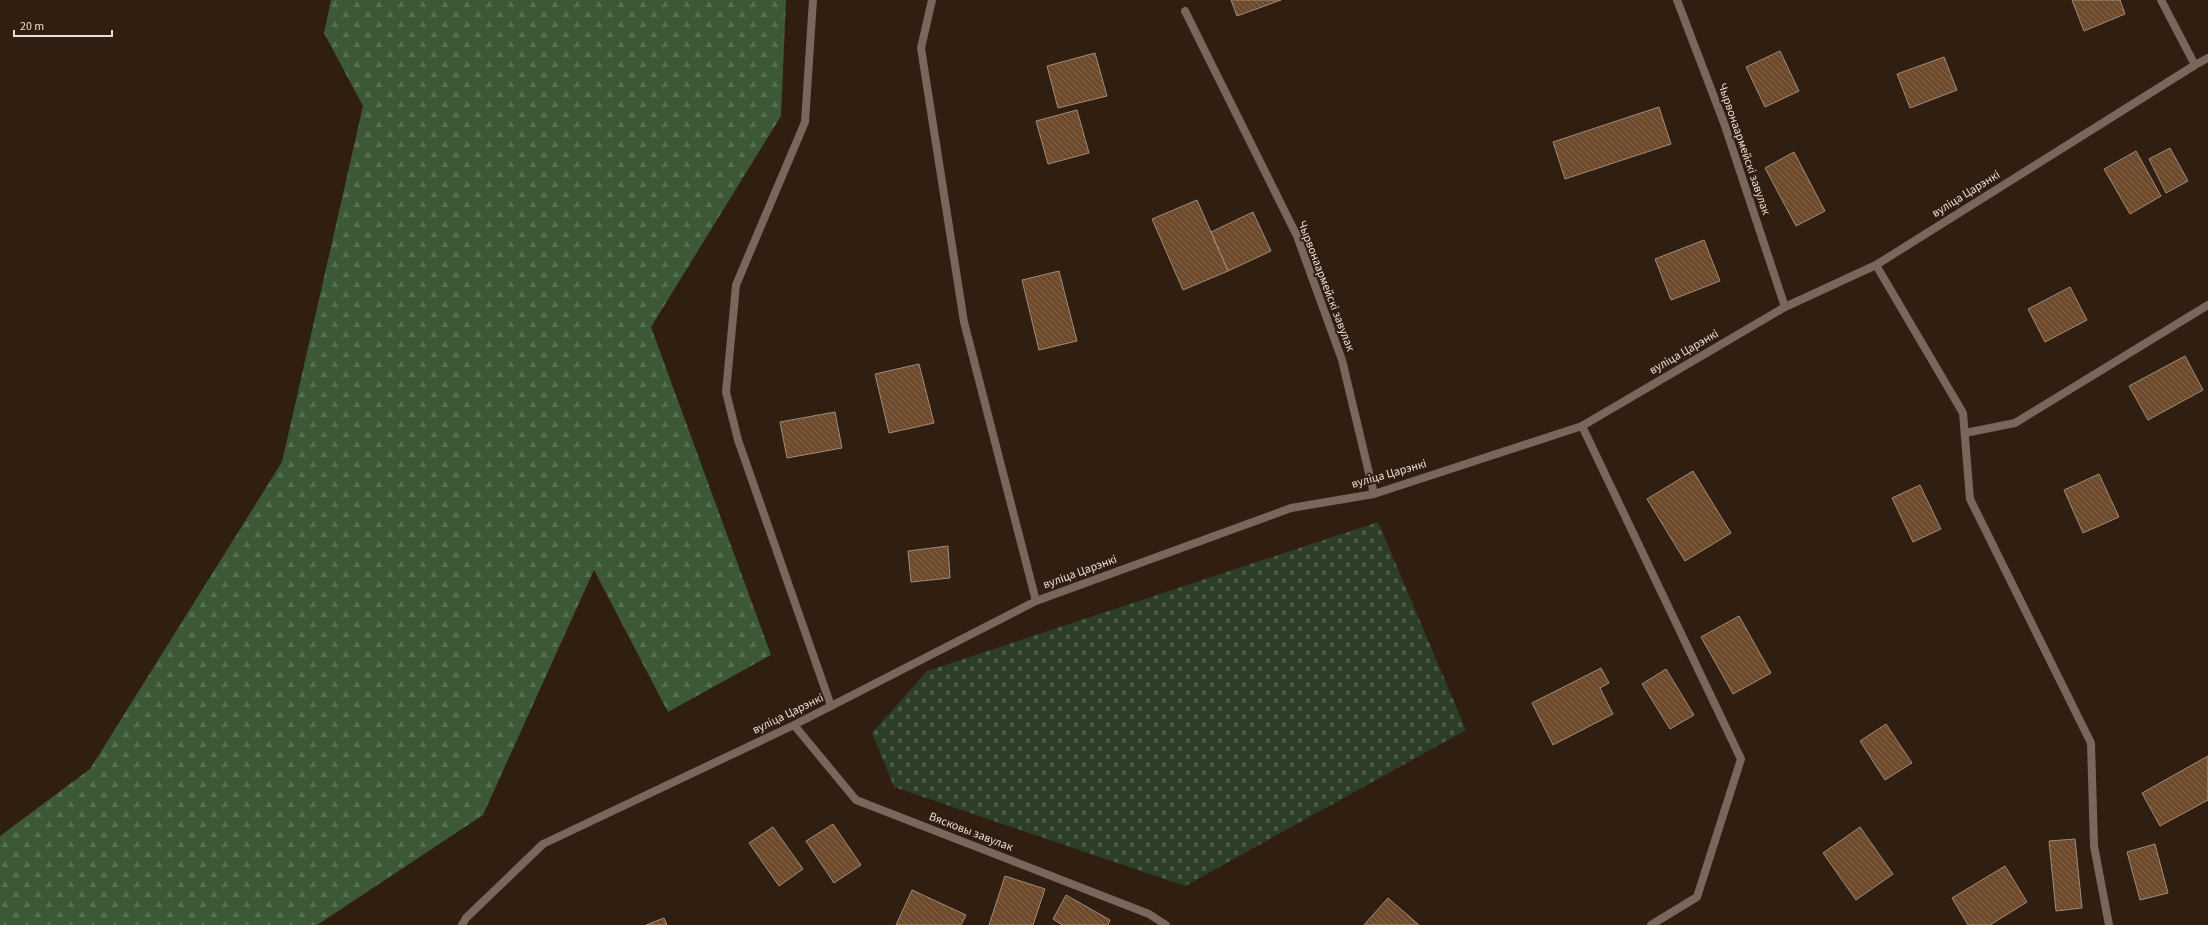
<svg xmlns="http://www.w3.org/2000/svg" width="2208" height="925" viewBox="0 0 2208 925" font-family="'Source Sans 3',sans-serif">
<defs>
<pattern id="forest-firs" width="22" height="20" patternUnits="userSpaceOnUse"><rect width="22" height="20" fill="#3c5836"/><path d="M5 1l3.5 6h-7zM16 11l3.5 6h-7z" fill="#587052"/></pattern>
<pattern id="cemetery-stones" width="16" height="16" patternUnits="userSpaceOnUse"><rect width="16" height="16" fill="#2c3d28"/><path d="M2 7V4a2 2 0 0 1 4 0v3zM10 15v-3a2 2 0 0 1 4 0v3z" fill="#4b5946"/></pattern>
<pattern id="building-back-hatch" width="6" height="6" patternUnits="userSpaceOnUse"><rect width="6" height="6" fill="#6e4a2d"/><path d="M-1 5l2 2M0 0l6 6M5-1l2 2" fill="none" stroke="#83644b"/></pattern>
</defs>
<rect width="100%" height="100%" fill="#301e10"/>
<!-- forest -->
<path fill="url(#forest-firs)" d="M 331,0 L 786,0 L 781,116 L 651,327 L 771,655 L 668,712 L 594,570 L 483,815 L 317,925 L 0,925 L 0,836 L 90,769 L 282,462 L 363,106 L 324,33 Z"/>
<!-- cemetery -->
<path fill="url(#cemetery-stones)" d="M 1378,522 L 1466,730 L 1185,886 L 894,787 L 872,733 L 927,671 Z"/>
<!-- building -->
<path fill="url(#building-back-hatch)" stroke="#a28b7a" d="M 1231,0 L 1281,0 L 1237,16 Z
M 2072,0 L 2120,0 L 2125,14 L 2084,31 Z
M 1780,51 L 1799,91 L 1765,107 L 1746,67 Z
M 1095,53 L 1107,96 L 1058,108 L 1047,66 Z
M 1944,57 L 1957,90 L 1910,108 L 1897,74 Z
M 1659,107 L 1671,144 L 1565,179 L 1553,142 Z
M 1077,110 L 1089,153 L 1048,164 L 1036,121 Z
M 2170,148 L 2188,181 L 2166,193 L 2149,159 Z
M 2136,151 L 2161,196 L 2130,214 L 2104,169 Z
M 1794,152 L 1825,211 L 1796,226 L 1765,168 Z
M 1197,200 L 1228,271 L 1183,290 L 1152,219 Z
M 1253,212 L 1271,251 L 1228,271 L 1211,232 Z
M 1704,240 L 1720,281 L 1671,300 L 1655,259 Z
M 1059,271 L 1077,341 L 1039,350 L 1022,280 Z
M 2070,287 L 2087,320 L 2045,342 L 2028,309 Z
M 2185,356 L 2203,390 L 2148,420 L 2129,386 Z
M 919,364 L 934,423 L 889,433 L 875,374 Z
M 835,412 L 842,448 L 787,458 L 780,422 Z
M 1693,471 L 1731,533 L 1685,561 L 1647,499 Z
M 2099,474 L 2119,517 L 2083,533 L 2064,490 Z
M 1920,485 L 1941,529 L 1913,542 L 1892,498 Z
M 948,546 L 950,578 L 911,582 L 908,551 Z
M 1739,616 L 1771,673 L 1733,694 L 1701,637 Z
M 1601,668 L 1609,683 L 1600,688 L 1613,714 L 1553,745 L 1532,703 Z
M 1666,669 L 1694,715 L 1670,729 L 1642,684 Z
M 1886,724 L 1912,763 L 1885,780 L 1860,741 Z
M 2208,756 L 2208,800 L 2160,826 L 2142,793 Z
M 833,824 L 861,865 L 834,883 L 806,841 Z
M 773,827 L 803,869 L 779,886 L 749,843 Z
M 1860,827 L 1893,874 L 1856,900 L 1823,853 Z
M 2075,839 L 2082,908 L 2056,911 L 2049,841 Z
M 2155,844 L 2168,893 L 2140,900 L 2127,852 Z
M 2005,866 L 2027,902 L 1990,925 L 1968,925 L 1952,898 Z
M 1005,876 L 1045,889 L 1033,925 L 989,925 Z
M 912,890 L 966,915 L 961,925 L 896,925 Z
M 1066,895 L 1110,920 L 1108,925 L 1062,925 L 1053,919 Z
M 1388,898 L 1419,925 L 1364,925 Z
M 664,918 L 667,925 L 646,925 Z"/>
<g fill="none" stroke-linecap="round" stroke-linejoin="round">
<!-- service -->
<path stroke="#79665d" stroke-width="8" d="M 813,0 L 805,122 L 736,285 L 726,392 L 738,440 L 831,706
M 1965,433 L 2015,423 L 2208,305"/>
<!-- minor -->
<path stroke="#79665d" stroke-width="8" d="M 932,0 L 921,48 L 964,322 L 1036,601
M 1677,0 L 1724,123 L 1785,307
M 2161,0 L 2195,65
M 1185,11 L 1297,236 L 1342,360 L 1374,494
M 1876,265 L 1963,413 L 1970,499 L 2091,743 L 2094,846 L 2109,925
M 1582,426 L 1741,759 L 1697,897 L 1651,925
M 794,725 L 856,800 L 1149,914 L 1166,925
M 462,925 L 466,918 L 543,844 L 794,725 L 1036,601 L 1291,508 L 1374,494 L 1582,426 L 1785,307 L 1876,265 L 2195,65 L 2208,58"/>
</g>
<g text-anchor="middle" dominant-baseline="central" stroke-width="4" stroke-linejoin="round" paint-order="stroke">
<!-- street labels -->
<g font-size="12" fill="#e9ddd4" stroke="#301e10">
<text transform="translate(1744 149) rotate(71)">Чырвонаармейскі завулак</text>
<text transform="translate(1966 194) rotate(-32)">вуліца Царэнкі</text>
<text transform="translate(1326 286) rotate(69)">Чырвонаармейскі завулак</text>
<text transform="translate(1684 352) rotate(-30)">вуліца Царэнкі</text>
<text transform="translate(1389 474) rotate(-16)">вуліца Царэнкі</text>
<text transform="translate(1080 572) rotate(-20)">вуліца Царэнкі</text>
<text transform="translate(788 714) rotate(-26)">вуліца Царэнкі</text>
<text transform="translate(971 832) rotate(21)">Вясковы завулак</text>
</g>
</g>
<!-- scale -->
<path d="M14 30v6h98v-6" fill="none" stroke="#e9ddd4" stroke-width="2"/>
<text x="20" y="30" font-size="12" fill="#e9ddd4" stroke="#301e10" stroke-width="3" paint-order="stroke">20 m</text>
</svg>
